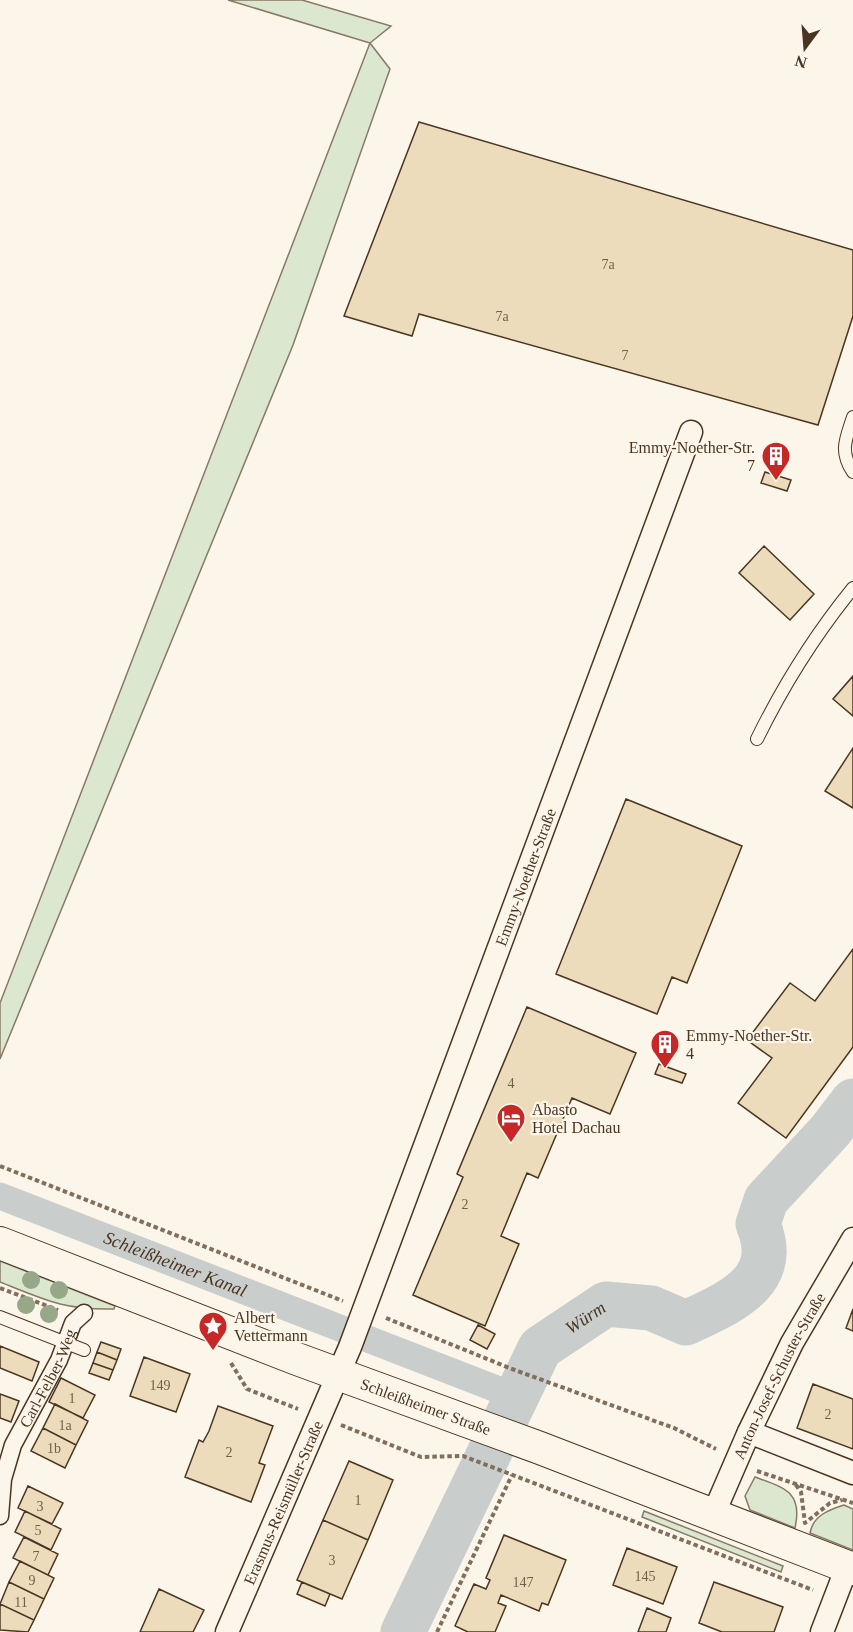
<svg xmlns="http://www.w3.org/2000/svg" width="853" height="1632" viewBox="0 0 853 1632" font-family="Georgia,serif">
<rect width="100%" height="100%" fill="#fbf6e9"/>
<!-- green -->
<path fill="#dce7d0" stroke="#887966" stroke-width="1.5" d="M 228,0 L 302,0 L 391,26 L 370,43 L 390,69 L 293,345 L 0,1059 L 0,1003 L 370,43 Z
M 0,1261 L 115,1306 L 114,1309 C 64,1310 45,1300 0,1282 Z
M 755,1477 C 785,1488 803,1492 795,1528 L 750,1510 L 745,1496 Z
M 844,1505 L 853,1509 L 853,1550 L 810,1533 C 813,1516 828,1510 844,1505 Z
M 644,1511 L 783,1566 L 781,1572 L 642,1517 Z"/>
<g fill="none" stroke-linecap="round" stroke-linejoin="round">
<!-- canal -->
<path stroke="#c9cecd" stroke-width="27" id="s1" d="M 0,1196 L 517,1397"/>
<!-- river -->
<path stroke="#c9cecd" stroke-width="45" id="s2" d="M 403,1632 L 540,1348 L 606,1304 L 651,1308 L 686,1323 C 730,1302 782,1282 758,1224 L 766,1200 L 830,1131 L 853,1101"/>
</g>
<!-- building -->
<path fill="#ecdcbc" stroke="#4a3520" stroke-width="1.5" d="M 419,122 L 853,250 L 853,316 L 818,425 L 419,314 L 412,336 L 344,316 Z
M 765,472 L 791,480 L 787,491 L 761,483 Z
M 764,546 L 814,594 L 790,620 L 739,573 Z
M 853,676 L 853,716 L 833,699 Z
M 853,748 L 853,808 L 825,791 Z
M 626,799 L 742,846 L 687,983 L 672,977 L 657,1014 L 556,974 Z
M 853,949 L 853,1047 L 786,1138 L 738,1103 L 772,1058 L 747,1040 L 790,983 L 815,1001 Z
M 527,1007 L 636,1053 L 610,1114 L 572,1098 L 538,1178 L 527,1173 L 501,1236 L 519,1244 L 485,1326 L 413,1295 L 463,1177 L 457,1174 Z
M 659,1064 L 686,1074 L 682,1083 L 655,1074 Z
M 853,1309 L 853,1331 L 846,1328 Z
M 478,1325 L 495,1334 L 487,1349 L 470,1340 Z
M 101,1342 L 121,1349 L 117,1360 L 97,1352 Z
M 0,1346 L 39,1362 L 32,1381 L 0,1368 Z
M 97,1352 L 117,1360 L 113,1370 L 93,1363 Z
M 144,1357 L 190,1374 L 176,1412 L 130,1396 Z
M 93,1363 L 113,1370 L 109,1380 L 89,1373 Z
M 61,1378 L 95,1395 L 83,1418 L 49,1402 Z
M 813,1384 L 853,1399 L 853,1449 L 797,1428 Z
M 0,1394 L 19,1401 L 11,1422 L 0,1418 Z
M 55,1404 L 88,1421 L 76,1445 L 43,1428 Z
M 218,1406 L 273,1426 L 259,1463 L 265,1465 L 251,1502 L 185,1477 L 199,1440 L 203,1442 L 209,1431 Z
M 43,1428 L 76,1445 L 65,1468 L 31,1451 Z
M 349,1461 L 393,1480 L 368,1540 L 323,1520 Z
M 28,1486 L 63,1503 L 52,1524 L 18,1508 Z
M 25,1511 L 61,1529 L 51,1550 L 15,1532 Z
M 323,1520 L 368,1540 L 342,1599 L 297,1580 Z
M 504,1535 L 566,1560 L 548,1605 L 542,1603 L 539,1611 L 501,1595 L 498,1603 L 506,1606 L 495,1632 L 468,1632 L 455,1626 L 474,1584 L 486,1589 L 490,1580 L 486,1578 Z
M 24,1537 L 58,1554 L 48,1575 L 13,1558 Z
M 627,1548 L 677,1567 L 663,1604 L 613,1585 Z
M 20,1561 L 54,1578 L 44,1599 L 9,1582 Z
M 9,1582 L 44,1599 L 34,1620 L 0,1604 Z
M 302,1582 L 330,1594 L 325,1606 L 297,1594 Z
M 714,1582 L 783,1607 L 774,1632 L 722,1632 L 699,1623 Z
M 159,1589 L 204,1610 L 193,1632 L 140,1632 Z
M 0,1604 L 34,1620 L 28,1632 L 0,1630 Z
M 647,1608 L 671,1618 L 666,1632 L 638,1632 Z"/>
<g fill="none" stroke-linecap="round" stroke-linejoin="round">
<!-- service casing -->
<g stroke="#4a3520" stroke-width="14">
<path id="service" d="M 853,417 C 846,439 839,451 853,472
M 757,739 C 784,684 814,636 853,588
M 0,1317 L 84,1350"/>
</g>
<!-- pedestrian casing -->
<g stroke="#4a3520" stroke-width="19">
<g id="pedestrian">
<path id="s3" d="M 0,1516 L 3,1479 L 13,1445 L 59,1360 L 73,1323 L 84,1313"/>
</g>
</g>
<!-- minor casing -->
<g stroke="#4a3520" stroke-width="25">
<g id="minor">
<path d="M 749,1432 L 853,1473"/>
<path id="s4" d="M 713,1515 L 749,1432 L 792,1343 L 853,1239"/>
<path id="s5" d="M 227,1632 L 350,1347 L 691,432"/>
<path d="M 822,1632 L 847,1567"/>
</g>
</g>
<!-- secondary casing -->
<g stroke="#4a3520" stroke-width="34">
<g id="secondary">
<path id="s6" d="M 0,1243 L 297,1359 L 540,1448 L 853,1569"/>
</g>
</g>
<!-- path -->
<path stroke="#7f6f5c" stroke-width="4" stroke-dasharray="4.5 3" stroke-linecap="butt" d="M 0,1166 L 343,1301
M 0,1288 L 58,1310
M 386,1318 L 512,1369 L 674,1428 L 716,1449
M 231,1363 L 247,1389 L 298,1409
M 341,1425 L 421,1457 L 463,1456 L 813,1590
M 757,1471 L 853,1503
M 796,1485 L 801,1492 L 805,1523 L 830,1503 L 842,1500
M 437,1632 L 512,1475"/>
<!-- service -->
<use href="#service" stroke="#fbf6e9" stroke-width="12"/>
<!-- pedestrian -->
<use href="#pedestrian" stroke="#fbf6e9" stroke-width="16"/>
<!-- minor -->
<use href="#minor" stroke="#fbf6e9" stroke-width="22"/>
<!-- secondary -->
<use href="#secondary" stroke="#fbf6e9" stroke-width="32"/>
</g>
<!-- trees -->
<g fill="#96a887">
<circle cx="31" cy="1280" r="9"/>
<circle cx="59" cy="1290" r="9"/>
<circle cx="26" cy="1305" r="9"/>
<circle cx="49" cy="1314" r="9"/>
</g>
<!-- icons -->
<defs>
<g id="building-pin" transform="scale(1.5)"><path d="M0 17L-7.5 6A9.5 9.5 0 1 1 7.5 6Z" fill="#c62828" stroke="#fbf6e9"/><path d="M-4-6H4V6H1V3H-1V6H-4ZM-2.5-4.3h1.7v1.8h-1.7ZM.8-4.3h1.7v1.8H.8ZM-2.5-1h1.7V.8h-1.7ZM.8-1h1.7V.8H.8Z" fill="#fff"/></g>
<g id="hotel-pin" transform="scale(1.5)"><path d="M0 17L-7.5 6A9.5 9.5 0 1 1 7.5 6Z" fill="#c62828" stroke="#fbf6e9"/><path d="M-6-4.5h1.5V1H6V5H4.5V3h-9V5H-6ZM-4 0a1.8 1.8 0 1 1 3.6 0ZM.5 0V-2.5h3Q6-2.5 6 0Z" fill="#fff"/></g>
<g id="sight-pin" transform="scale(1.5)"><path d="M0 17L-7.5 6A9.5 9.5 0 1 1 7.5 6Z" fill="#c62828" stroke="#fbf6e9"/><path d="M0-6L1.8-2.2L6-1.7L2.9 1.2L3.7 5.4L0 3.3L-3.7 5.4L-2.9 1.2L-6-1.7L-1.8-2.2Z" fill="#fff"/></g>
</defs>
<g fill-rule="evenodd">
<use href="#building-pin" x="776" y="456"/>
<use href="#building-pin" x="665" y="1044"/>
<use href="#hotel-pin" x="511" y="1118"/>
<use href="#sight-pin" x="213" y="1326"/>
</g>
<g text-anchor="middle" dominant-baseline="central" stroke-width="4.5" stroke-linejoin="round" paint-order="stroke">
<!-- number labels -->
<g font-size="14" fill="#725f47">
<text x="608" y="264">7a</text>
<text x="502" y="316">7a</text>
<text x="625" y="355">7</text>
<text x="511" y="1083">4</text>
<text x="465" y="1204">2</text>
<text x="160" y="1385">149</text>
<text x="72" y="1398">1</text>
<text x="828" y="1414">2</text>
<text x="65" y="1425">1a</text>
<text x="54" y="1448">1b</text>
<text x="229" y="1452">2</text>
<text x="358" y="1500">1</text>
<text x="40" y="1506">3</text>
<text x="38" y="1530">5</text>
<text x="36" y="1556">7</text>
<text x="332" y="1560">3</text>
<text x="645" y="1576">145</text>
<text x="32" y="1580">9</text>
<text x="523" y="1582">147</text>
<text x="21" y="1602">11</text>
</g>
<!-- poi labels -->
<g font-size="16" fill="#4a3520" stroke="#fbf6e9" text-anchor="start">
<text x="755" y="447" text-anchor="end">Emmy-Noether-Str.<tspan x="755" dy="18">7</tspan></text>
<text x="686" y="1035">Emmy-Noether-Str.<tspan x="686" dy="18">4</tspan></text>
<text x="532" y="1109">Abasto<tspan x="532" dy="18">Hotel Dachau</tspan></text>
<text x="234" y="1317">Albert<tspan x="234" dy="18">Vettermann</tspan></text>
</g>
<!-- street labels -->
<g font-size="16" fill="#4a3520" stroke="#fbf6e9">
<text stroke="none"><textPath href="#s5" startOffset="812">Emmy-Noether-Straße</textPath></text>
<text stroke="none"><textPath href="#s4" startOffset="154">Anton-Josef-Schuster-Straße</textPath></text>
<text stroke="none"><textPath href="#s3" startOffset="148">Carl-Felber-Weg</textPath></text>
<text stroke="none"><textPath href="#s6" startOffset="456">Schleißheimer Straße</textPath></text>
<text stroke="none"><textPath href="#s5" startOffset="141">Erasmus-Reismüller-Straße</textPath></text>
</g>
<!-- water labels -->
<g font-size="18" font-style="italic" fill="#4a3520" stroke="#fbf6e9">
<text stroke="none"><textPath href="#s1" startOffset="188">Schleißheimer Kanal</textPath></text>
<text stroke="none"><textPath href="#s2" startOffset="370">Würm</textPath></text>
</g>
</g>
<!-- north arrow -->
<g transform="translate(805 48) rotate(196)" stroke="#fbf6e9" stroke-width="4.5" paint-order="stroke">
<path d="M0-4.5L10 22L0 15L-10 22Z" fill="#4a3520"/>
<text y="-9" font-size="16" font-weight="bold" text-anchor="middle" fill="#4a3520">N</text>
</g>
</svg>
